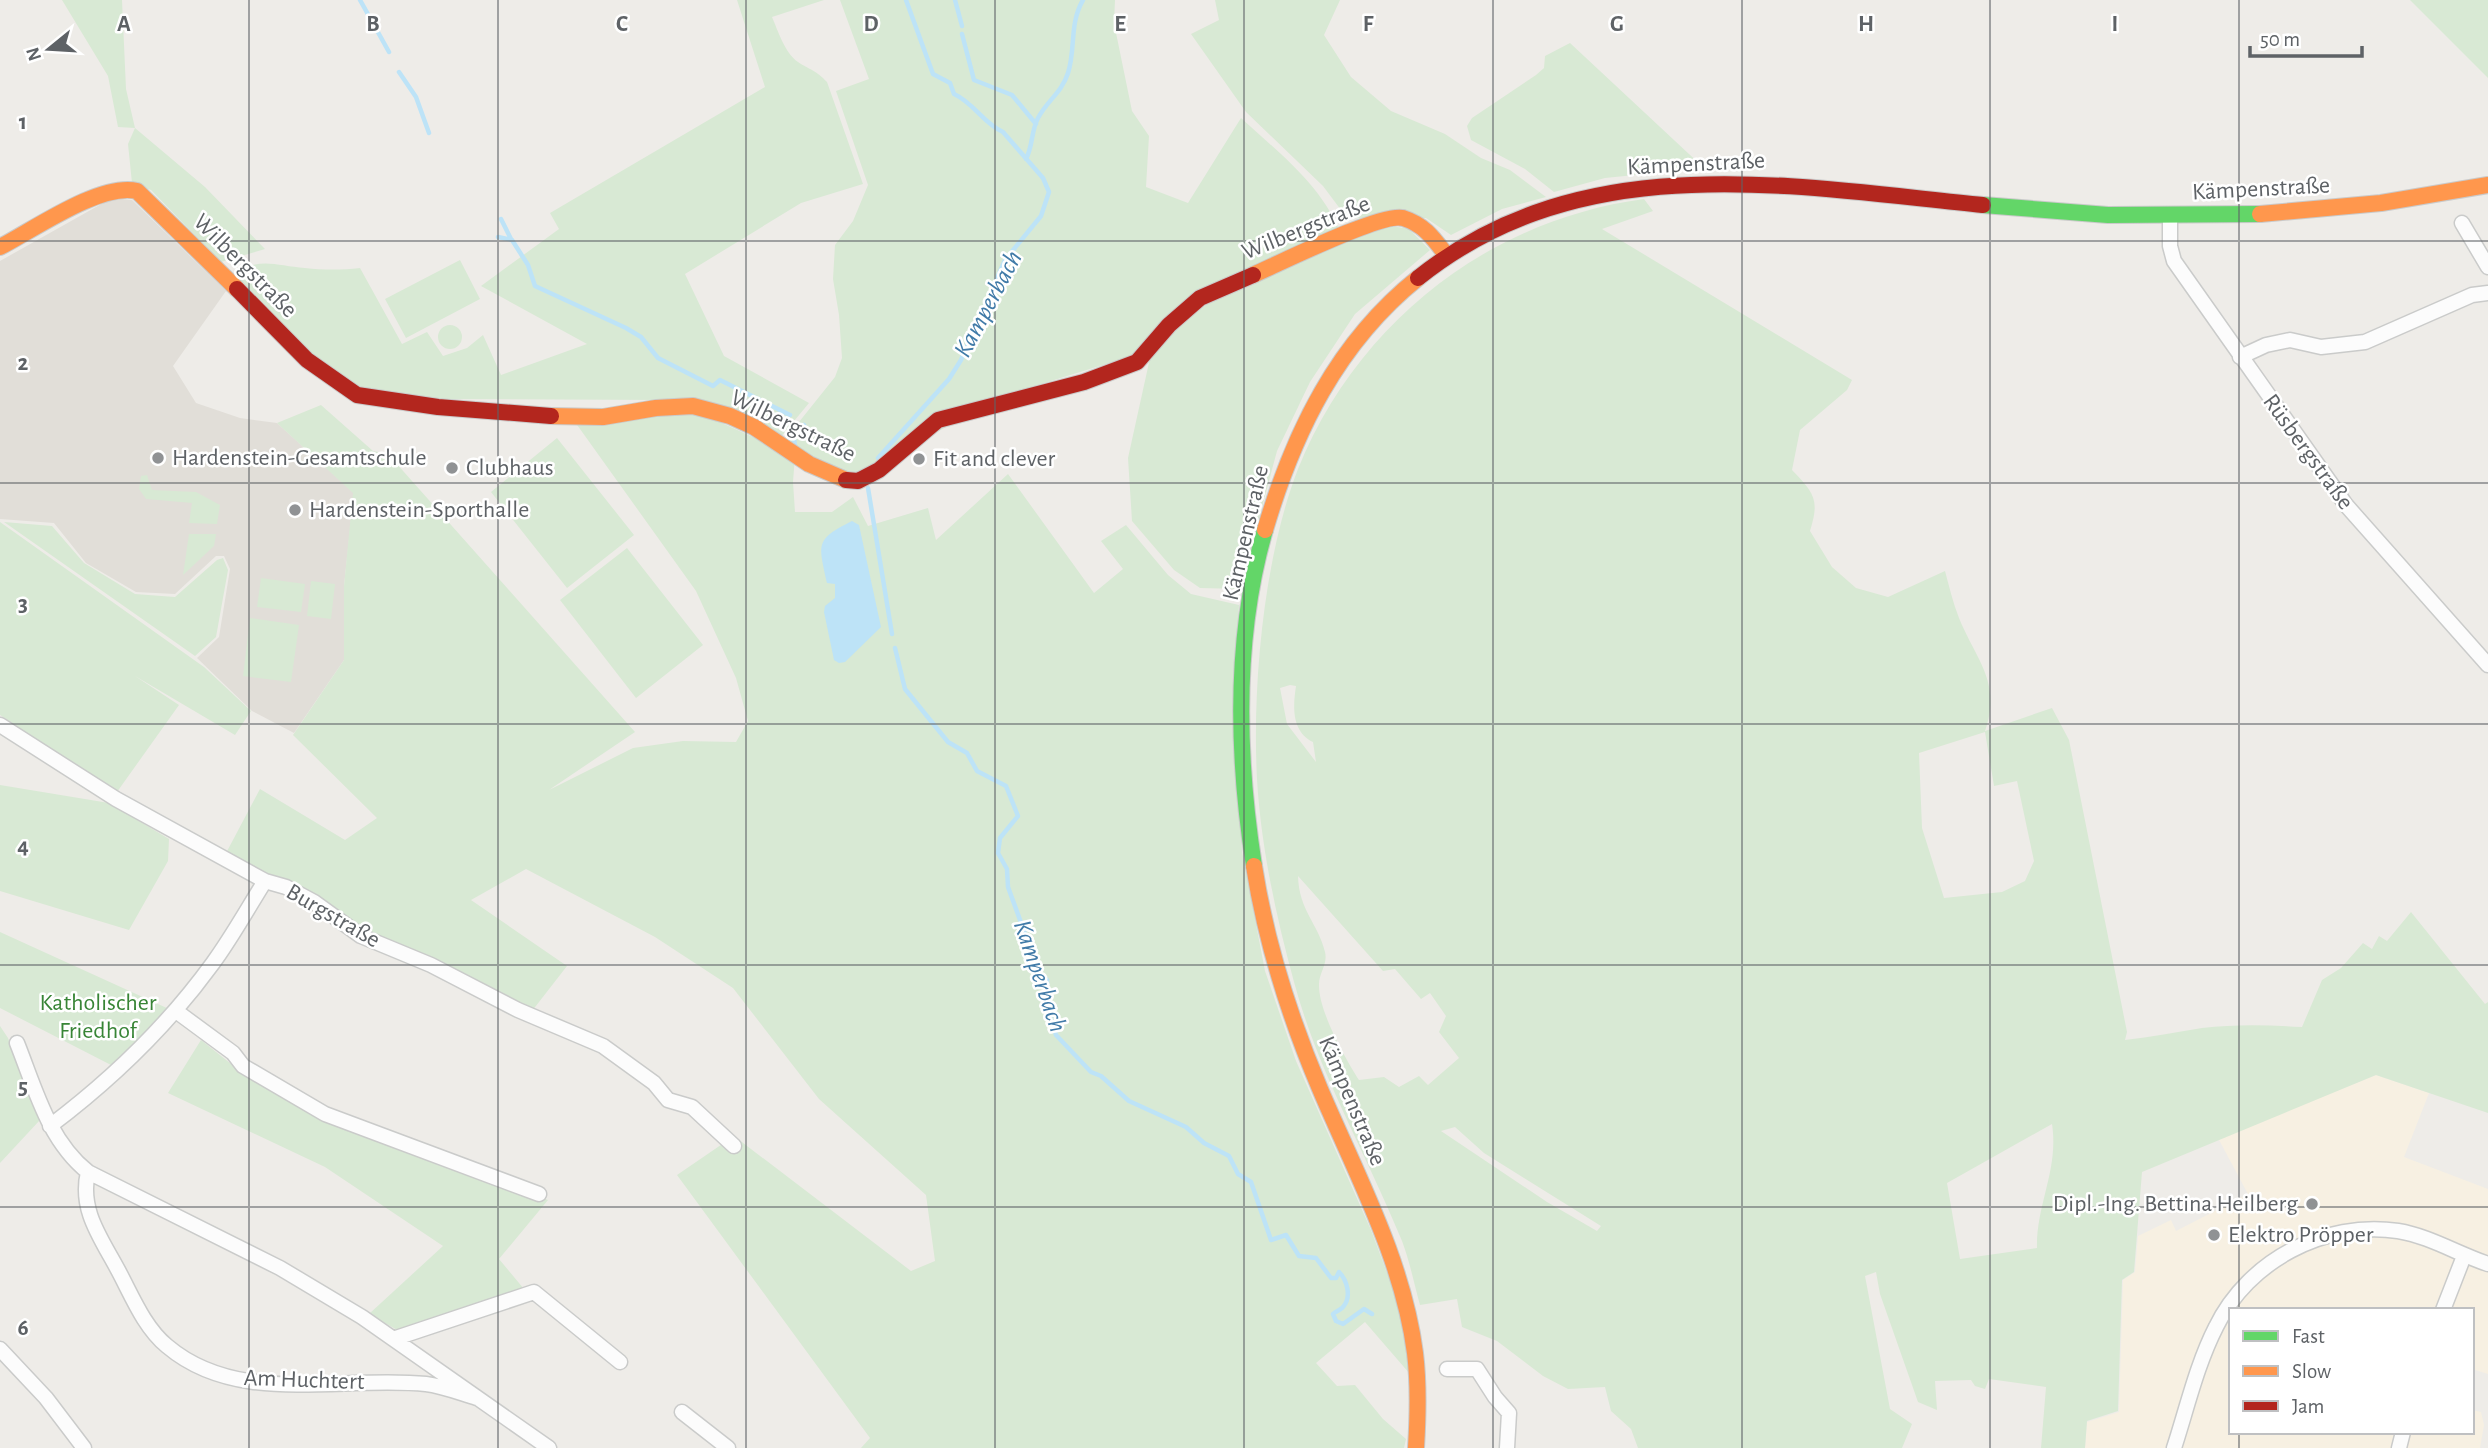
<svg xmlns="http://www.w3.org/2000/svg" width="2488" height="1448" viewBox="0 0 2488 1448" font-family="'Alegreya Sans',sans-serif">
<rect width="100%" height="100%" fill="#eeece8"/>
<!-- commercial -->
<path fill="#f7f0e2" d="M 2376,1075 L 2429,1093 L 2404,1157 L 2488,1189 L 2488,1374 L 2472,1369 L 2472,1310 L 2231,1310 L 2231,1432 L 2472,1432 L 2472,1410 L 2481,1412 L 2484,1425 L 2480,1448 L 2085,1448 L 2087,1422 L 2119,1412 L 2123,1280 L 2135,1272 L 2138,1236 L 2171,1220 L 2176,1231 L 2248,1194 L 2218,1138 Z"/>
<!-- education -->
<path fill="#e1ded8" d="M 112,198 L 132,200 L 226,291 L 173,366 L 196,403 L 240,418 L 277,423 L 354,493 L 344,586 L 344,660 L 294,733 L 252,711 L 197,658 L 219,637 L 230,569 L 224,556 L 216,556 L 175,594 L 136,592 L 86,563 L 54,523 L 0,519 L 0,261 Z"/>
<!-- green -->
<path fill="#d8e9d4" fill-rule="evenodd" d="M 62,0 L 122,0 L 126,89 L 135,128 L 205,187 L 265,249 L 221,262 L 151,190 L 132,183 L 128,144 L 135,128 L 118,127 L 108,76 Z
M 737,0 L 824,0 L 772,17 C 778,31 785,53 798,62 C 810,70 816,70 827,82 L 863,184 L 801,203 L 685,274 L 724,356 L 809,403 L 780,438 L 667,400 L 440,399 L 358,391 L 331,372 L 232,277 C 256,255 276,266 305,268 C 323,270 342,270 360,268 L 402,344 L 427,332 L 443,356 L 467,348 L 483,335 L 501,375 L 587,344 L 481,286 L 559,229 L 550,213 L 765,87 Z
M 840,0 L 1115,0 L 1114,23 L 1132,111 L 1149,136 L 1146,187 L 1188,203 L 1241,118 C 1279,153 1319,183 1340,231 L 1263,266 L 1132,356 L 996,398 L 858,478 L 783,442 L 835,377 L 842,358 L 839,315 L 833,279 L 835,245 L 853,221 L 868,185 L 836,91 L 869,79 Z
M 1215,0 L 1340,0 L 1324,35 L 1351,77 L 1391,111 L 1445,134 L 1481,158 L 1510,170 L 1546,197 L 1502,209 L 1451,235 L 1426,218 L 1347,218 L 1323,186 L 1246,112 L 1191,34 L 1219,20 Z
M 2410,0 L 2488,0 L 2488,78 Z
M 1570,43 L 1704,168 L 1605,178 L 1554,192 L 1525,169 L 1471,140 L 1467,126 L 1472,118 L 1536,75 L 1544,68 L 1545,56 Z
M 1644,199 L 1653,211 L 1602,229 L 1852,380 L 1847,390 L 1800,430 L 1792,470 C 1814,493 1820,499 1810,531 L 1832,567 L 1856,588 L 1888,597 L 1945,571 C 1949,586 1953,603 1959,618 C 1976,660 2002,682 1985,731 L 2052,708 L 2069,740 L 2127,1032 L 2125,1040 C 2151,1037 2176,1032 2202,1028 C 2235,1024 2269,1025 2302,1027 L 2322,980 L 2341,968 L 2363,943 L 2372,949 L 2379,936 L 2387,941 L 2411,912 L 2485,1004 L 2488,1002 L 2488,1113 L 2376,1075 L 2142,1172 L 2134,1272 L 2122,1280 L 2118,1411 L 2087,1421 L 2085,1448 L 2041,1448 L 2046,1387 L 1989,1379 L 1985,1389 L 1975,1386 L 1971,1380 L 1935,1381 L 1937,1410 L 1918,1402 L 1880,1294 L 1876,1272 L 1865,1276 L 1890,1409 L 1912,1424 L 1902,1448 L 1638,1448 L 1631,1429 L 1611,1411 L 1605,1387 L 1568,1389 L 1543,1376 L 1497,1341 L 1462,1327 L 1457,1299 L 1420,1305 C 1414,1284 1410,1262 1402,1241 C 1367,1155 1318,1072 1294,982 C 1276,916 1261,847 1257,779 C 1252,686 1264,556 1298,469 C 1357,323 1488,220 1644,199 ZM 1290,685 L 1296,686 C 1293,706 1291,731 1313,742 L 1316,762 L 1287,724 L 1280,688 ZM 1985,732 L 1994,786 L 2017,781 L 2034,861 L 2025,881 L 2002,892 L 1944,898 L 1922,828 L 1919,753 ZM 1298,876 L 1383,971 L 1395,969 L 1421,999 L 1430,993 L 1446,1016 L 1439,1032 L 1459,1058 L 1428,1085 L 1419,1076 L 1399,1087 L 1384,1077 L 1359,1080 C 1345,1058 1318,1010 1319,984 C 1319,973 1328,964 1325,952 C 1318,923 1299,911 1298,876 ZM 2052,1124 C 2059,1170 2036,1204 2037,1248 L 1960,1259 L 1947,1183 ZM 1455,1127 L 1484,1153 L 1601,1226 L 1597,1231 L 1547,1202 L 1441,1131 Z
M 1380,224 L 1409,229 L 1430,250 L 1355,314 L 1310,382 L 1277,451 L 1240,589 L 1200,588 L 1174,570 L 1132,521 L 1128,458 L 1150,358 L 1200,304 Z
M 460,260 L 480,299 L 406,338 L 385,299 Z
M438 337a12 12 0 1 1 24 0a12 12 0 1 1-24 0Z
M 321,405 L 373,451 L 388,454 L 635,732 L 549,790 L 633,748 L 683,741 L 736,742 L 748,721 L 736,678 L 696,591 L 575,422 L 693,410 L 795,456 L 793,482 L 795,512 L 832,512 L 853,497 L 868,526 L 928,508 L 936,540 L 1008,474 L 1094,593 L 1123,569 L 1101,541 L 1126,525 L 1168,575 L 1191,594 L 1239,605 L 1237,642 L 1242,851 L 1265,971 L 1296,1061 L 1371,1230 L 1404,1318 L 1410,1374 L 1365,1322 L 1316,1363 L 1337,1386 L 1355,1385 L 1383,1419 L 1406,1439 L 1404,1448 L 861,1448 L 870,1438 L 677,1175 L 734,1136 L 911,1271 L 935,1261 L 926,1195 L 819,1099 L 733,988 L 655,937 L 526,869 L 471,900 L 567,966 L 532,1011 L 362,933 L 225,855 L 260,789 L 345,840 L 377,818 L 293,735 L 344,660 L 344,586 L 353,493 L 277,423 Z
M 557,438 L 634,535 L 567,588 L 491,492 Z
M 147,475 L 152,490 L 196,492 L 220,505 L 217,524 L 189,523 L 192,503 L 146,499 L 139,489 L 141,476 Z
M 0,522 L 204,667 L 251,711 L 235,735 L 135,676 L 179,705 L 117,792 L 0,715 Z
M 4,522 L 52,526 L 84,563 L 135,594 L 175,597 L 217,560 L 223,558 L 228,570 L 216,637 L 195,656 Z
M 189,534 L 216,534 L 214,546 L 183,575 Z
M 627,548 L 703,645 L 636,698 L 560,600 Z
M 261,578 L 305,584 L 301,612 L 257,607 Z
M 311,581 L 335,584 L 331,619 L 307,616 Z
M 250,618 L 299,625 L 291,682 L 243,676 Z
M 0,785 L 109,803 L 169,839 L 168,861 L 129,930 L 0,891 Z
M 0,932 L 169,1009 L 111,1065 L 0,1008 Z
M 0,1026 L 8,1038 L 40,1120 L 0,1163 Z
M 201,1040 L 240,1071 L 319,1118 L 548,1200 L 499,1259 L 524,1289 L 399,1331 L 369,1314 L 443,1246 L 325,1167 L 168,1093 Z"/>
<!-- water -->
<path fill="#bde3f7" d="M 852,521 L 859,525 L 881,627 L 845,662 L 839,663 L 834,660 L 824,612 L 825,606 L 835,598 L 835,584 L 827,583 C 819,544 814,540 852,521 Z"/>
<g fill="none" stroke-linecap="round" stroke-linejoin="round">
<!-- stream -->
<path stroke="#bde3f7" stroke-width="4.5" d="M 360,0 L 389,52
M 955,0 L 962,26
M 962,34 L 974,80 L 1012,95 L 1036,124
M 399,72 L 416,97 L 429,133
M 1026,159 C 1033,146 1031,131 1038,118 C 1047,101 1062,92 1068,73 C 1076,48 1069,24 1083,0
M 501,219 L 511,239
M 498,237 L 512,240 L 528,265 L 535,286 L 626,328 L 641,337 L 658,358 L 713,386 L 720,380 L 790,415
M 795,446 L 794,438 L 804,425
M 878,458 L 949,379 L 961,360 L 1005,260 L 1041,216 L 1049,192 L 1043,178 L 1003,132 C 984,124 974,103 954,94 L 950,83 L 933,74 L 906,0
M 868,488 L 892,634
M 895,648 L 905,689 L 948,742 L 967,753 L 977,771 L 1006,786 L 1018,816 L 1000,838 L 998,853 L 1007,869 L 1008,887 L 1039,972 L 1047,980 L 1047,1007 L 1056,1035 L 1091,1072 L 1101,1076 L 1129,1101 L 1186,1127 L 1204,1143 L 1229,1156 L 1238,1174 L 1251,1182 L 1271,1240 L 1286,1235 L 1299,1256 L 1316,1258 L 1331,1278 L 1336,1278 L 1339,1272 C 1347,1280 1352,1297 1343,1307 C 1341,1310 1336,1311 1333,1314 L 1336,1321 L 1343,1324 L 1364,1309 L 1372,1314"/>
<!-- street casing -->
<g stroke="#cacbca" stroke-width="17">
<path id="street" d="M 2170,216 L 2170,246 L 2174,261 L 2346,505 L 2488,665
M 2462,223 L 2488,267
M 2240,357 L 2266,345 L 2290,340 L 2321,347 L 2365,342 L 2472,295 L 2488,293
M 0,725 L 116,799 L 265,881 L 286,887 L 314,902 L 361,936 L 431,965 L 518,1010 L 603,1046 L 654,1083 L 668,1100 L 692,1107 L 734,1146
M 176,1011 L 233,1053 L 243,1066 L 325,1114 L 539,1194
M 17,1043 C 35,1088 48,1140 88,1172 C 79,1210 101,1238 118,1270 C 132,1296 144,1327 167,1346 C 239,1407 341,1375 426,1384 C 443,1386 460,1393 477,1398
M 50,1126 C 111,1080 168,1025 213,963 C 232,937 248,908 265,881
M 88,1172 L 280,1268 L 362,1317 L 549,1448
M 2443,1310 L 2464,1256
M 396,1338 L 534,1292 L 620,1362
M 0,1349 L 46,1398 L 84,1448
M 1447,1369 L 1477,1369 L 1495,1397 L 1509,1413 L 1507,1448
M 682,1412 L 728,1448
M 2174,1448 C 2187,1408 2197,1364 2216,1327 C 2248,1261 2325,1220 2398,1231 C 2429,1236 2458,1254 2488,1264
M 2399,1448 L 2403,1432"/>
</g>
<!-- fast casing -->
<g stroke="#cacaca" stroke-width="18">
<path id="fast" d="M 1983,205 L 2108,215 L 2260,214
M 1254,866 C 1237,757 1234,637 1265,530"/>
</g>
<!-- slow casing -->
<g stroke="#cacaca" stroke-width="18">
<path id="slow" d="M 2260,214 L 2381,203 L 2488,185
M 0,247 C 33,230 101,182 137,191 L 237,289
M 1253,275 C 1278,264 1382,212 1403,218 C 1425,225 1434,239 1447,256
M 551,416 L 603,417 L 656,408 L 693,406 L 730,416 L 754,427 L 809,464 L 846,480
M 1265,530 C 1294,432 1337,343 1418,278
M 1254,866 C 1266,943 1290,1018 1320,1089 C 1356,1174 1403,1260 1415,1353 C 1419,1385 1418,1416 1416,1448"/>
</g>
<!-- jam casing -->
<g stroke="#cacaca" stroke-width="18">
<path id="jam" d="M 1418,278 C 1583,146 1790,186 1983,205
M 237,289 L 307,360 L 357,395 L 438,407 L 551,416
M 846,480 L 858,481 L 879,470 L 938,420 L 1084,382 L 1137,362 L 1169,325 L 1200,298 L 1253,275"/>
</g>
<!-- street -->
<use href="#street" stroke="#fcfcfc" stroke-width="14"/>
<!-- fast -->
<use href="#fast" stroke="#63d668" stroke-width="16"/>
<!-- slow -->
<use href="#slow" stroke="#ff974d" stroke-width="16"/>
<!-- jam -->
<use href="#jam" stroke="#b3261e" stroke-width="16"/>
</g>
<!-- grid -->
<path fill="none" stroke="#5e6266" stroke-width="2" stroke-opacity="0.55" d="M 249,0 L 249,1448M 498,0 L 498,1448M 746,0 L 746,1448M 995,0 L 995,1448M 1244,0 L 1244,1448M 1493,0 L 1493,1448M 1742,0 L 1742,1448M 1990,0 L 1990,1448M 2239,0 L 2239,1310M 0,241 L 2488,241M 0,483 L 2488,483M 0,724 L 2488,724M 0,965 L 2488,965M 0,1207 L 2488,1207M 2239,1432 L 2239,1448"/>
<!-- markers -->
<g fill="#909294" stroke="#fff" stroke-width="2.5">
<circle cx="158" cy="458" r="7"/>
<circle cx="919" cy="459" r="7"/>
<circle cx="452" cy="468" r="7"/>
<circle cx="295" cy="510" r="7"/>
<circle cx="2312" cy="1204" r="7"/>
<circle cx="2214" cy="1235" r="7"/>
</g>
<g text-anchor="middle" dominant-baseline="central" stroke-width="5" stroke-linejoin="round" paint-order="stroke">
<!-- street labels -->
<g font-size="24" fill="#5e6266" stroke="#fff">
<text transform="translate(1696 164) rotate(-3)">Kämpenstraße</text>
<text transform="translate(2261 189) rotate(-3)">Kämpenstraße</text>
<text transform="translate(1306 228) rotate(-22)">Wilbergstraße</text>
<text transform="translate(245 266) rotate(45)">Wilbergstraße</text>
<text transform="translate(793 426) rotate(26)">Wilbergstraße</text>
<text transform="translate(2308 452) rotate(54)">Rüsbergstraße</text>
<text transform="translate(1246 533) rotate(-77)">Kämpenstraße</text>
<text transform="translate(333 916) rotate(30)">Burgstraße</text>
<text transform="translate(1352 1101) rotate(67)">Kämpenstraße</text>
<text transform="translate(304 1380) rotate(2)">Am Huchtert</text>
</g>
<!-- poi labels -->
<g font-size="24" fill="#5e6266" stroke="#fff" text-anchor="start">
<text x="172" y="458">Hardenstein-Gesamtschule</text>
<text x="933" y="459">Fit and clever</text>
<text x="466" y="468">Clubhaus</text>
<text x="309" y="510">Hardenstein-Sporthalle</text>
<text x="2298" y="1204" text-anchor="end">Dipl.-Ing. Bettina Heilberg</text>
<text x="2228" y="1235">Elektro Pröpper</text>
</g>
<!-- park labels -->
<g font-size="24" fill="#388536" stroke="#fff">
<text x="98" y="1003">Katholischer<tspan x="98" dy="28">Friedhof</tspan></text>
</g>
<!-- water labels -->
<g font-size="26" font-style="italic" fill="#417ba8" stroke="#fff">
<text transform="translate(988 304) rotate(-62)">Kamperbach</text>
<text transform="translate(1040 976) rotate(71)">Kamperbach</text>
</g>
</g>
<g font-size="23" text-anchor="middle" font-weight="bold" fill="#5e6266" stroke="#fff" stroke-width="5" stroke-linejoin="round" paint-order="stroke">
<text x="124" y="31">A</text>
<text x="373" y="31">B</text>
<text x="622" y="31">C</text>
<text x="871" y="31">D</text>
<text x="1120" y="31">E</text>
<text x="1368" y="31">F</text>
<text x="1617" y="31">G</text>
<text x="1866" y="31">H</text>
<text x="2115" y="31">I</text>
<text x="23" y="129">1</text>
<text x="23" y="370">2</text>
<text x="23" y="611">3</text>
<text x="23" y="853">4</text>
<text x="23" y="1094">5</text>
<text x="23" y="1335">6</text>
</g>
<!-- legend -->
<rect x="2229" y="1308" width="245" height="126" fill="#ffffff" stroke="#bfc0c2" stroke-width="2"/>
<rect x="2243" y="1331" width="35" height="10" fill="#63d668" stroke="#bfc0c2" stroke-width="2"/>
<text x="2292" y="1343" font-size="21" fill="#5e6266">Fast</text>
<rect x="2243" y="1366" width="35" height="10" fill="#ff974d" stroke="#bfc0c2" stroke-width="2"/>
<text x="2292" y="1378" font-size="21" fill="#5e6266">Slow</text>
<rect x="2243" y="1401" width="35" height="10" fill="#b3261e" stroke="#bfc0c2" stroke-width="2"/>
<text x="2292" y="1413" font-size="21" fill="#5e6266">Jam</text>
<!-- north arrow -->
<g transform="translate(49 49) rotate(252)" stroke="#ffffff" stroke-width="5" paint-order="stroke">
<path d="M0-5L12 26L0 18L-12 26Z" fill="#5e6266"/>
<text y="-10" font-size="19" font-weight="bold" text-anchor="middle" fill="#5e6266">N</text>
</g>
<!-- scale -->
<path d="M2250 46v10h112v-10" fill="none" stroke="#5e6266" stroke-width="3.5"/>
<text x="2260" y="46" font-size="21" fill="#5e6266" stroke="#ffffff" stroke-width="5" paint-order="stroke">50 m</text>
</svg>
